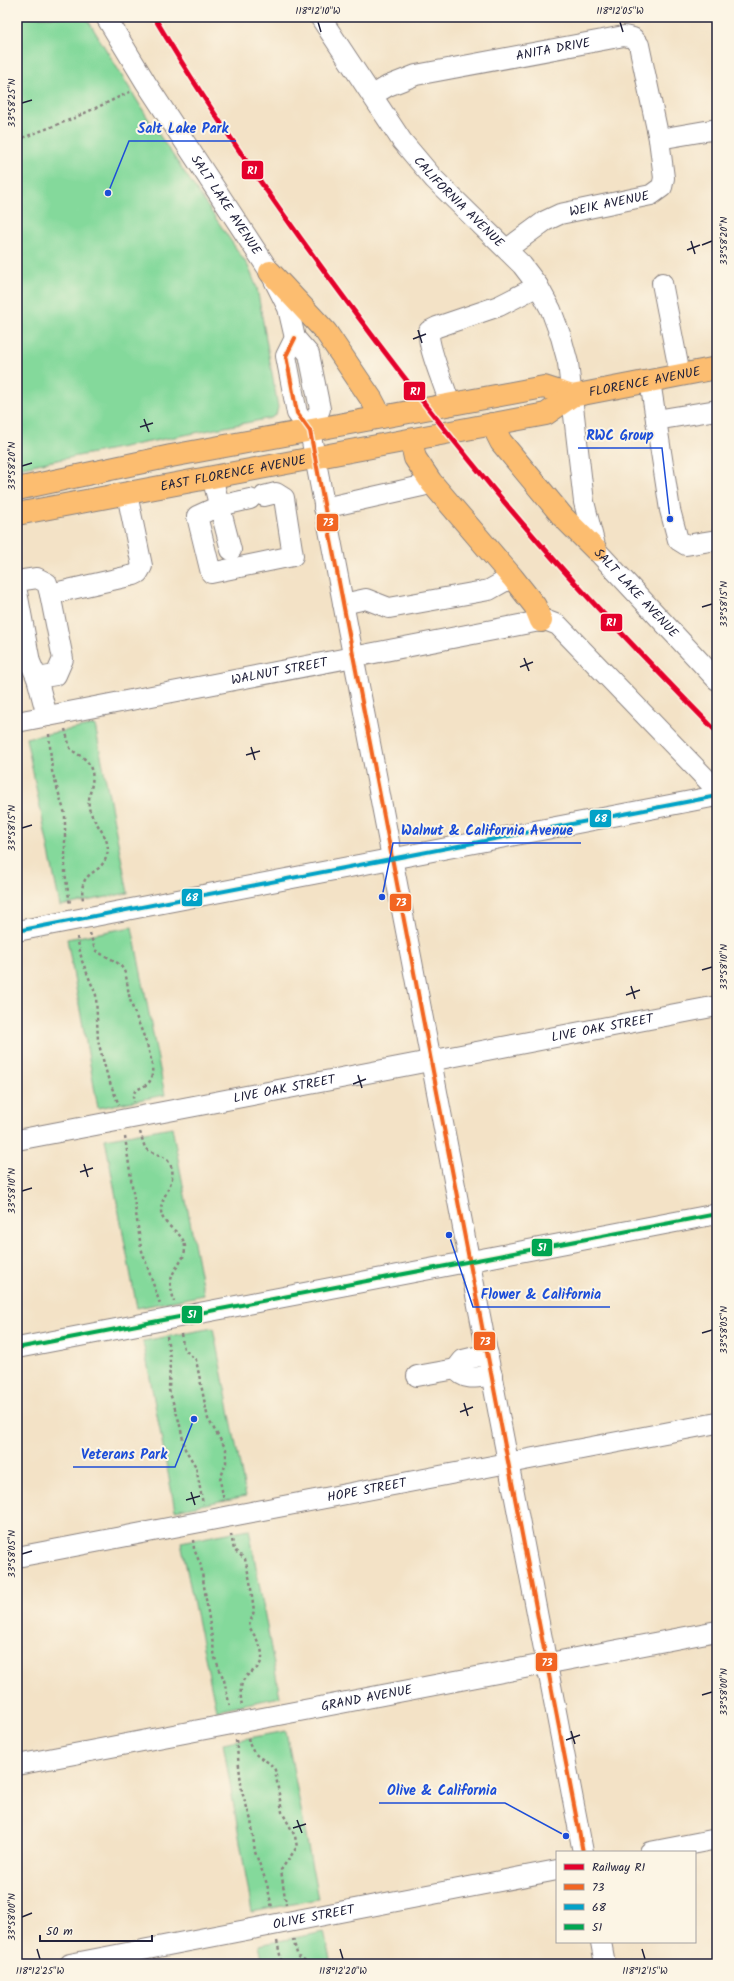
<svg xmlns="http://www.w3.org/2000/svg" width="734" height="1981" viewBox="0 0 734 1981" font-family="Kalam,sans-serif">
<rect width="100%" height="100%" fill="#fcf5e5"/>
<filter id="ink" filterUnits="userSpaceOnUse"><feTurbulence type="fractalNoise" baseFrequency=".025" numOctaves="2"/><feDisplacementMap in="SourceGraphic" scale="8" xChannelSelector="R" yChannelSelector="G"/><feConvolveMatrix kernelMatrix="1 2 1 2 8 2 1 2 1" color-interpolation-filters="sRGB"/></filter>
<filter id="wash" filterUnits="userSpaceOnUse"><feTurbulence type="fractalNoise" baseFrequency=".012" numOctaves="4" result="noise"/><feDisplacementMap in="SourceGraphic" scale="16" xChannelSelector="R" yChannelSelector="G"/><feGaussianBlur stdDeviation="0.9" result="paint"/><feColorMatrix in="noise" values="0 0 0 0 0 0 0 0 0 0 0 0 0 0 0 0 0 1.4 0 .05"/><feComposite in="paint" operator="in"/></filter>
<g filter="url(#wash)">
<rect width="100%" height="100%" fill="#f3e2c6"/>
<!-- green -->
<path fill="#84d99b" stroke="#537e6b" d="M 17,17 L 86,17 L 149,120 L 248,266 L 257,288 L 278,407 L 276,415 L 271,418 L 17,468 Z
M 95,725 L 128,893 L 60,906 L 26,738 Z
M 132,927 L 165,1095 L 98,1108 L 67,939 Z
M 172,1127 L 204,1295 L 137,1308 L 105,1139 Z
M 213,1328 L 246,1496 L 175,1510 L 143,1341 Z
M 249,1529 L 280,1697 L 216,1710 L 181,1542 Z
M 286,1731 L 318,1899 L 252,1912 L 223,1743 Z
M 324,1932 L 331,1964 L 263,1964 L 259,1945 Z"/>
</g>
<g filter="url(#ink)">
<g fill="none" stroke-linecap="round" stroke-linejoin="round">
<!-- minor casing -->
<g stroke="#8a8280" stroke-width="22">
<g id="minor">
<path id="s1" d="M 106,17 L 146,83 L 270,272 L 288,308 L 295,338 L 309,354 L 320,409 L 310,431"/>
<path id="s2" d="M 320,17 L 402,141 L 434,179 L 522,265 L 538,286 L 551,310 L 561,337 L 568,363 L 584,502 L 596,550 L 717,680"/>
<path id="s3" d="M 373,95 L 388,86 L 416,75 L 624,36 L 633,38 L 639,45 L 659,139"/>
<path id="s4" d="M 507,249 L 545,221 L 560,214 L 651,195 L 662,187 L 664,178 L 659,139 L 717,129"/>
<path d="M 662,283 L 680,375"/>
<path d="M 295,338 L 286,356 L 297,413 L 310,431 L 583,1852"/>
<path d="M 650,381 L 670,510 L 678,540 L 686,545 L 717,540"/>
<path d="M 450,405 C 445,385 427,348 429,331 L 437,327 L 499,306 L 538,286"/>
<path d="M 656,420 L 717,410"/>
<path d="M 212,477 L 231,550"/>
<path d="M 250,499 L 219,506 L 197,516 L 211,573 L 293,556 L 284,498 L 276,493 L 264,496"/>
<path d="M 324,508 L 422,486 L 431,482"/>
<path d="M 17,581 L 37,578 L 47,583 L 50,594 L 63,659 L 56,675 L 37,678"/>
<path d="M 17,592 L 30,662 L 37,678 L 47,716"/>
<path d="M 50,594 L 134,575 L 138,573 L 142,566 L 127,494"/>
<path d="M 343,604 L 366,599 L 389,608 L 489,590 L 512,577"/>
<path id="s5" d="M 17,722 L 545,620 L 558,625 L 717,790"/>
<path d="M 17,931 L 717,796"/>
<path id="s6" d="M 17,1140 L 717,1006"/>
<path d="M 17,1348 L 717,1214"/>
<path d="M 456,1369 C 465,1382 478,1377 492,1375"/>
<path d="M 456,1369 L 463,1360 L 488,1354"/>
<path d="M 417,1376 L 456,1369"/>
<path id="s7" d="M 17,1557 L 717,1423"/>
<path id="s8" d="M 17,1765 L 717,1631"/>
<path d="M 650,1852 L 717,1839"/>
<path d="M 601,1942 L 605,1964"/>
<path id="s9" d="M 70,1964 L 557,1870"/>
</g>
</g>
<!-- major casing -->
<g stroke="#8a8280" stroke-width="24">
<g id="major">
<path d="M 270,272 L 326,332 L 372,400 L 381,417"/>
<path d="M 492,424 L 501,442 L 563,517 L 596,550"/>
<path d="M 411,440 L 415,458 L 431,482 L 512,577 L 535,606 L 541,621"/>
<path d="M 17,489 L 171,456 L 544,387 L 572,396"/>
<path id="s10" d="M 17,514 L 546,414 L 572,396 L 717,368"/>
</g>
</g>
<!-- path -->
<path stroke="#8a8280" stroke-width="2.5" stroke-dasharray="3 3" stroke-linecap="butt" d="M 17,140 L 72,119 L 132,91
M 65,729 L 70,748 C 78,757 86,755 91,769 C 96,781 87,795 89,808 C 93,824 112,837 107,855 C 100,878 78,868 83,900
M 49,734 L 52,771 L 65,814 L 65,873 L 70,904
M 90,933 L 95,950 C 104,957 117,959 123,969 C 128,977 127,989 130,999 C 134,1017 160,1063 150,1081 C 147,1086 139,1088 135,1091 L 133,1096 L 134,1102
M 77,937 L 82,961 L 96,995 L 98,1041 L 108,1078 L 119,1105
M 140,1132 L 145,1148 C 153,1155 165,1154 170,1164 C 180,1183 156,1198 162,1216 C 167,1229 185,1233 185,1248 C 185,1262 172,1268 171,1281 C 170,1288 173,1295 174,1302
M 125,1137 L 141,1248 L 160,1304
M 181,1334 L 184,1349 L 196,1360 L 208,1419 L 226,1449 L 226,1463 L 220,1480 L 224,1501
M 167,1336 L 170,1358 L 169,1390 L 179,1421 L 185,1449 L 196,1467 L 203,1504
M 231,1534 L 234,1550 L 245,1559 L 250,1581 L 254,1611 L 249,1626 C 254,1636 263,1646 262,1658 C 258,1679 235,1666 242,1706
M 193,1540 L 194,1549 L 201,1566 L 215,1658 L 224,1680 L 230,1707
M 248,1738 C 253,1762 267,1756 275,1770 L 282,1812 L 295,1836 L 297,1847 L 281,1870 L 286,1905
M 236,1740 L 242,1792 L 251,1820 L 255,1852 L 267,1884 L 272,1908
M 293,1939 L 298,1957 L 313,1964
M 277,1941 L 282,1964"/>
<!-- minor -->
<use href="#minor" stroke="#fff" stroke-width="20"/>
<!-- major -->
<use href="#major" stroke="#fcbd6f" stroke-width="22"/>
<!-- bus-1 casing -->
<g stroke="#fcf5e5" stroke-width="7">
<path id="bus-1" d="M 295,338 L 286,356 L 297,413 L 310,431 L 583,1852"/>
</g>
<!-- bus-2 casing -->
<g stroke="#fcf5e5" stroke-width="7">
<path id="bus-2" d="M 17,931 L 717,796"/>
</g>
<!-- bus-3 casing -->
<g stroke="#fcf5e5" stroke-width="7">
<path id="bus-3" d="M 17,1348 L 717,1214"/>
</g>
<!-- bus-1 -->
<use href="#bus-1" stroke="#f26522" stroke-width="4"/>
<!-- bus-2 -->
<use href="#bus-2" stroke="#02a2c7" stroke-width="4"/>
<!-- bus-3 -->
<use href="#bus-3" stroke="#00a651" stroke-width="4"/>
<!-- rail-1 casing -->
<g stroke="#fcf5e5" stroke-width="8">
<path id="rail-1" d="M 154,17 C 207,106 266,192 328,276 C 394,366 462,454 535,538 C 593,605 655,669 717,732"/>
</g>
<!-- rail-1 -->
<use href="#rail-1" stroke="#e4002b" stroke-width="5"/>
</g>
</g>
<!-- ticks -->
<path fill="none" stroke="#22223b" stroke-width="1.5" d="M 318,22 L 321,32M 620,22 L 623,32M 22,103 L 32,100M 691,241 L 695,254M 702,245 L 712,241M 687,250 L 700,245M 418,330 L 422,343M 413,339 L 426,334M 144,419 L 149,432M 140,427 L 153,423M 22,466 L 32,463M 702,607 L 712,604M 524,658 L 529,671M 520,667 L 533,662M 251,747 L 255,760M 246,755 L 260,751M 22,828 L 32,825M 702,970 L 712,967M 631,986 L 635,999M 626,995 L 640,990M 358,1075 L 362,1088M 353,1084 L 366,1079M 84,1164 L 88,1177M 80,1172 L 93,1168M 22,1191 L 32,1188M 702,1333 L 712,1330M 464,1403 L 468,1416M 460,1412 L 473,1407M 191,1492 L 195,1505M 186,1500 L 200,1496M 22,1554 L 32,1551M 702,1695 L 712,1692M 571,1731 L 575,1744M 566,1740 L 580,1735M 297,1820 L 302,1833M 293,1828 L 306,1824M 22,1917 L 32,1913M 37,1949 L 40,1959M 340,1949 L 343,1959M 642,1949 L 645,1959"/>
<g text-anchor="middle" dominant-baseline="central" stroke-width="4" stroke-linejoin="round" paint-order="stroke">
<!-- street labels -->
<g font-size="13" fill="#22223b" stroke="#fcf5e5">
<text stroke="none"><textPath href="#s3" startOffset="187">ANITA DRIVE</textPath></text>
<text stroke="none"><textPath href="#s2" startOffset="232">CALIFORNIA AVENUE</textPath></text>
<text stroke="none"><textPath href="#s4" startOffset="114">WEIK AVENUE</textPath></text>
<text stroke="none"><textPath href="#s1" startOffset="223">SALT LAKE AVENUE</textPath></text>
<text stroke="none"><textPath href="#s10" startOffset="644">FLORENCE AVENUE</textPath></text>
<text stroke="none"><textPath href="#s10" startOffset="220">EAST FLORENCE AVENUE</textPath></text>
<text stroke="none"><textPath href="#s2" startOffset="679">SALT LAKE AVENUE</textPath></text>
<text stroke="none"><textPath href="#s5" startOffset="267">WALNUT STREET</textPath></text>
<text stroke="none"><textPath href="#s6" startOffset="596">LIVE OAK STREET</textPath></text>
<text stroke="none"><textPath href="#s6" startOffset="272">LIVE OAK STREET</textPath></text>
<text stroke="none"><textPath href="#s7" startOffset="356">HOPE STREET</textPath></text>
<text stroke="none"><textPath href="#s8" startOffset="356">GRAND AVENUE</textPath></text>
<text stroke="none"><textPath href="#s9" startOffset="248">OLIVE STREET</textPath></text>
</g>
</g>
<!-- callouts -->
<path fill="none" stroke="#1d4ed8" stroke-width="1.5" d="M108 193L129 141H236M670 519L662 448H578M382 897L393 843H581M449 1235L473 1307H610M194 1419L175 1467H73M566 1836L505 1803H379"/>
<g fill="#1d4ed8" stroke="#fcf5e5" stroke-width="1.5">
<circle cx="108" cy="193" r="4"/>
<circle cx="670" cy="519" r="4"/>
<circle cx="382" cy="897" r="4"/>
<circle cx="449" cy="1235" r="4"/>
<circle cx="194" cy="1419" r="4"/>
<circle cx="566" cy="1836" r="4"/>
</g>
<g font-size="14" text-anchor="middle" font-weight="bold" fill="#1d4ed8" stroke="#fcf5e5" stroke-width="4" stroke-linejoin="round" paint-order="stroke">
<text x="183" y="133">Salt Lake Park</text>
<text x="620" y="440">RWC Group</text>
<text x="487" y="835">Walnut &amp; California Avenue</text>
<text x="541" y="1299">Flower &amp; California</text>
<text x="124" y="1459">Veterans Park</text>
<text x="442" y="1795">Olive &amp; California</text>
</g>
<g stroke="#fcf5e5" stroke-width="1.5">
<rect x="241" y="160" width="23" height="20" rx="4" fill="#e4002b"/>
<rect x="403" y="381" width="23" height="20" rx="4" fill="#e4002b"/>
<rect x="316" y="513" width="23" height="19" rx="4" fill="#f26522"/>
<rect x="600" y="613" width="23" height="19" rx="4" fill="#e4002b"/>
<rect x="589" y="809" width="23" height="19" rx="4" fill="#02a2c7"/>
<rect x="181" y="888" width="22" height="19" rx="4" fill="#02a2c7"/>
<rect x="389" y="893" width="23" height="19" rx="4" fill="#f26522"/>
<rect x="531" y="1238" width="22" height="19" rx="4" fill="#00a651"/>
<rect x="181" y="1305" width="22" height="19" rx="4" fill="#00a651"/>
<rect x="473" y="1331" width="23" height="20" rx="4" fill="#f26522"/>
<rect x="535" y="1652" width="23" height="20" rx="4" fill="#f26522"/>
</g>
<g font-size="11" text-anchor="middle" font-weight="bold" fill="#fff">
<text x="252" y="174">R1</text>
<text x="415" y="395">R1</text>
<text x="328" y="526">73</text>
<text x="611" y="626">R1</text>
<text x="601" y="822">68</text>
<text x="192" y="901">68</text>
<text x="401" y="906">73</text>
<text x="542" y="1251">51</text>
<text x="192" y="1318">51</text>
<text x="485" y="1345">73</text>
<text x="547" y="1666">73</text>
</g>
<!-- margin -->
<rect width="734" height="1981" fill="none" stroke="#fcf5e5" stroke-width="44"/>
<!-- legend -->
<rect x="556" y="1851" width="140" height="92" fill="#fcf5e5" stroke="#a5a1a1"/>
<rect x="564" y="1864" width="20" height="6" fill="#e4002b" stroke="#a5a1a1"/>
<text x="592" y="1871" font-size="12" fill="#22223b">Railway R1</text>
<rect x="564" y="1884" width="20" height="6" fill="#f26522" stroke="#a5a1a1"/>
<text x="592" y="1891" font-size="12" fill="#22223b">73</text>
<rect x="564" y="1904" width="20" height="6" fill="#02a2c7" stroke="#a5a1a1"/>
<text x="592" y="1911" font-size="12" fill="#22223b">68</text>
<rect x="564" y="1924" width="20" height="6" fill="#00a651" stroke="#a5a1a1"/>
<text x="592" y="1931" font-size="12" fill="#22223b">51</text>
<!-- scale -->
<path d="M40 1935v6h112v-6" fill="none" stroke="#22223b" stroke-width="2"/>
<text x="46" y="1935" font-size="12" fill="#22223b" stroke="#fcf5e5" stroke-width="3" paint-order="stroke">50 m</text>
<rect x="22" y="22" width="690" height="1937" fill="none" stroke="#22223b" stroke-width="1.5"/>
<g font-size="10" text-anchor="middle" fill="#22223b">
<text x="318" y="14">118°12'10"W</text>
<text x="620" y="14">118°12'05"W</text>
<text transform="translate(11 103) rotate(-90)" y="4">33°58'25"N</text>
<text transform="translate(723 241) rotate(-90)" y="4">33°58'20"N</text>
<text transform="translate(11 466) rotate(-90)" y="4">33°58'20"N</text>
<text transform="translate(723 604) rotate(-90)" y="4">33°58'15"N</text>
<text transform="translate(11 828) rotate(-90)" y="4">33°58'15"N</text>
<text transform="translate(723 967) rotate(-90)" y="4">33°58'10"N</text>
<text transform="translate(11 1191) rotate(-90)" y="4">33°58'10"N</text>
<text transform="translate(723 1330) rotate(-90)" y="4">33°58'05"N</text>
<text transform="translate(11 1554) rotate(-90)" y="4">33°58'05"N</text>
<text transform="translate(723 1692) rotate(-90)" y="4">33°58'00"N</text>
<text transform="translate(11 1917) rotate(-90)" y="4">33°58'00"N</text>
<text x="40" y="1974">118°12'25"W</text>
<text x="343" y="1974">118°12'20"W</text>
<text x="645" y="1974">118°12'15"W</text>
</g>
</svg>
